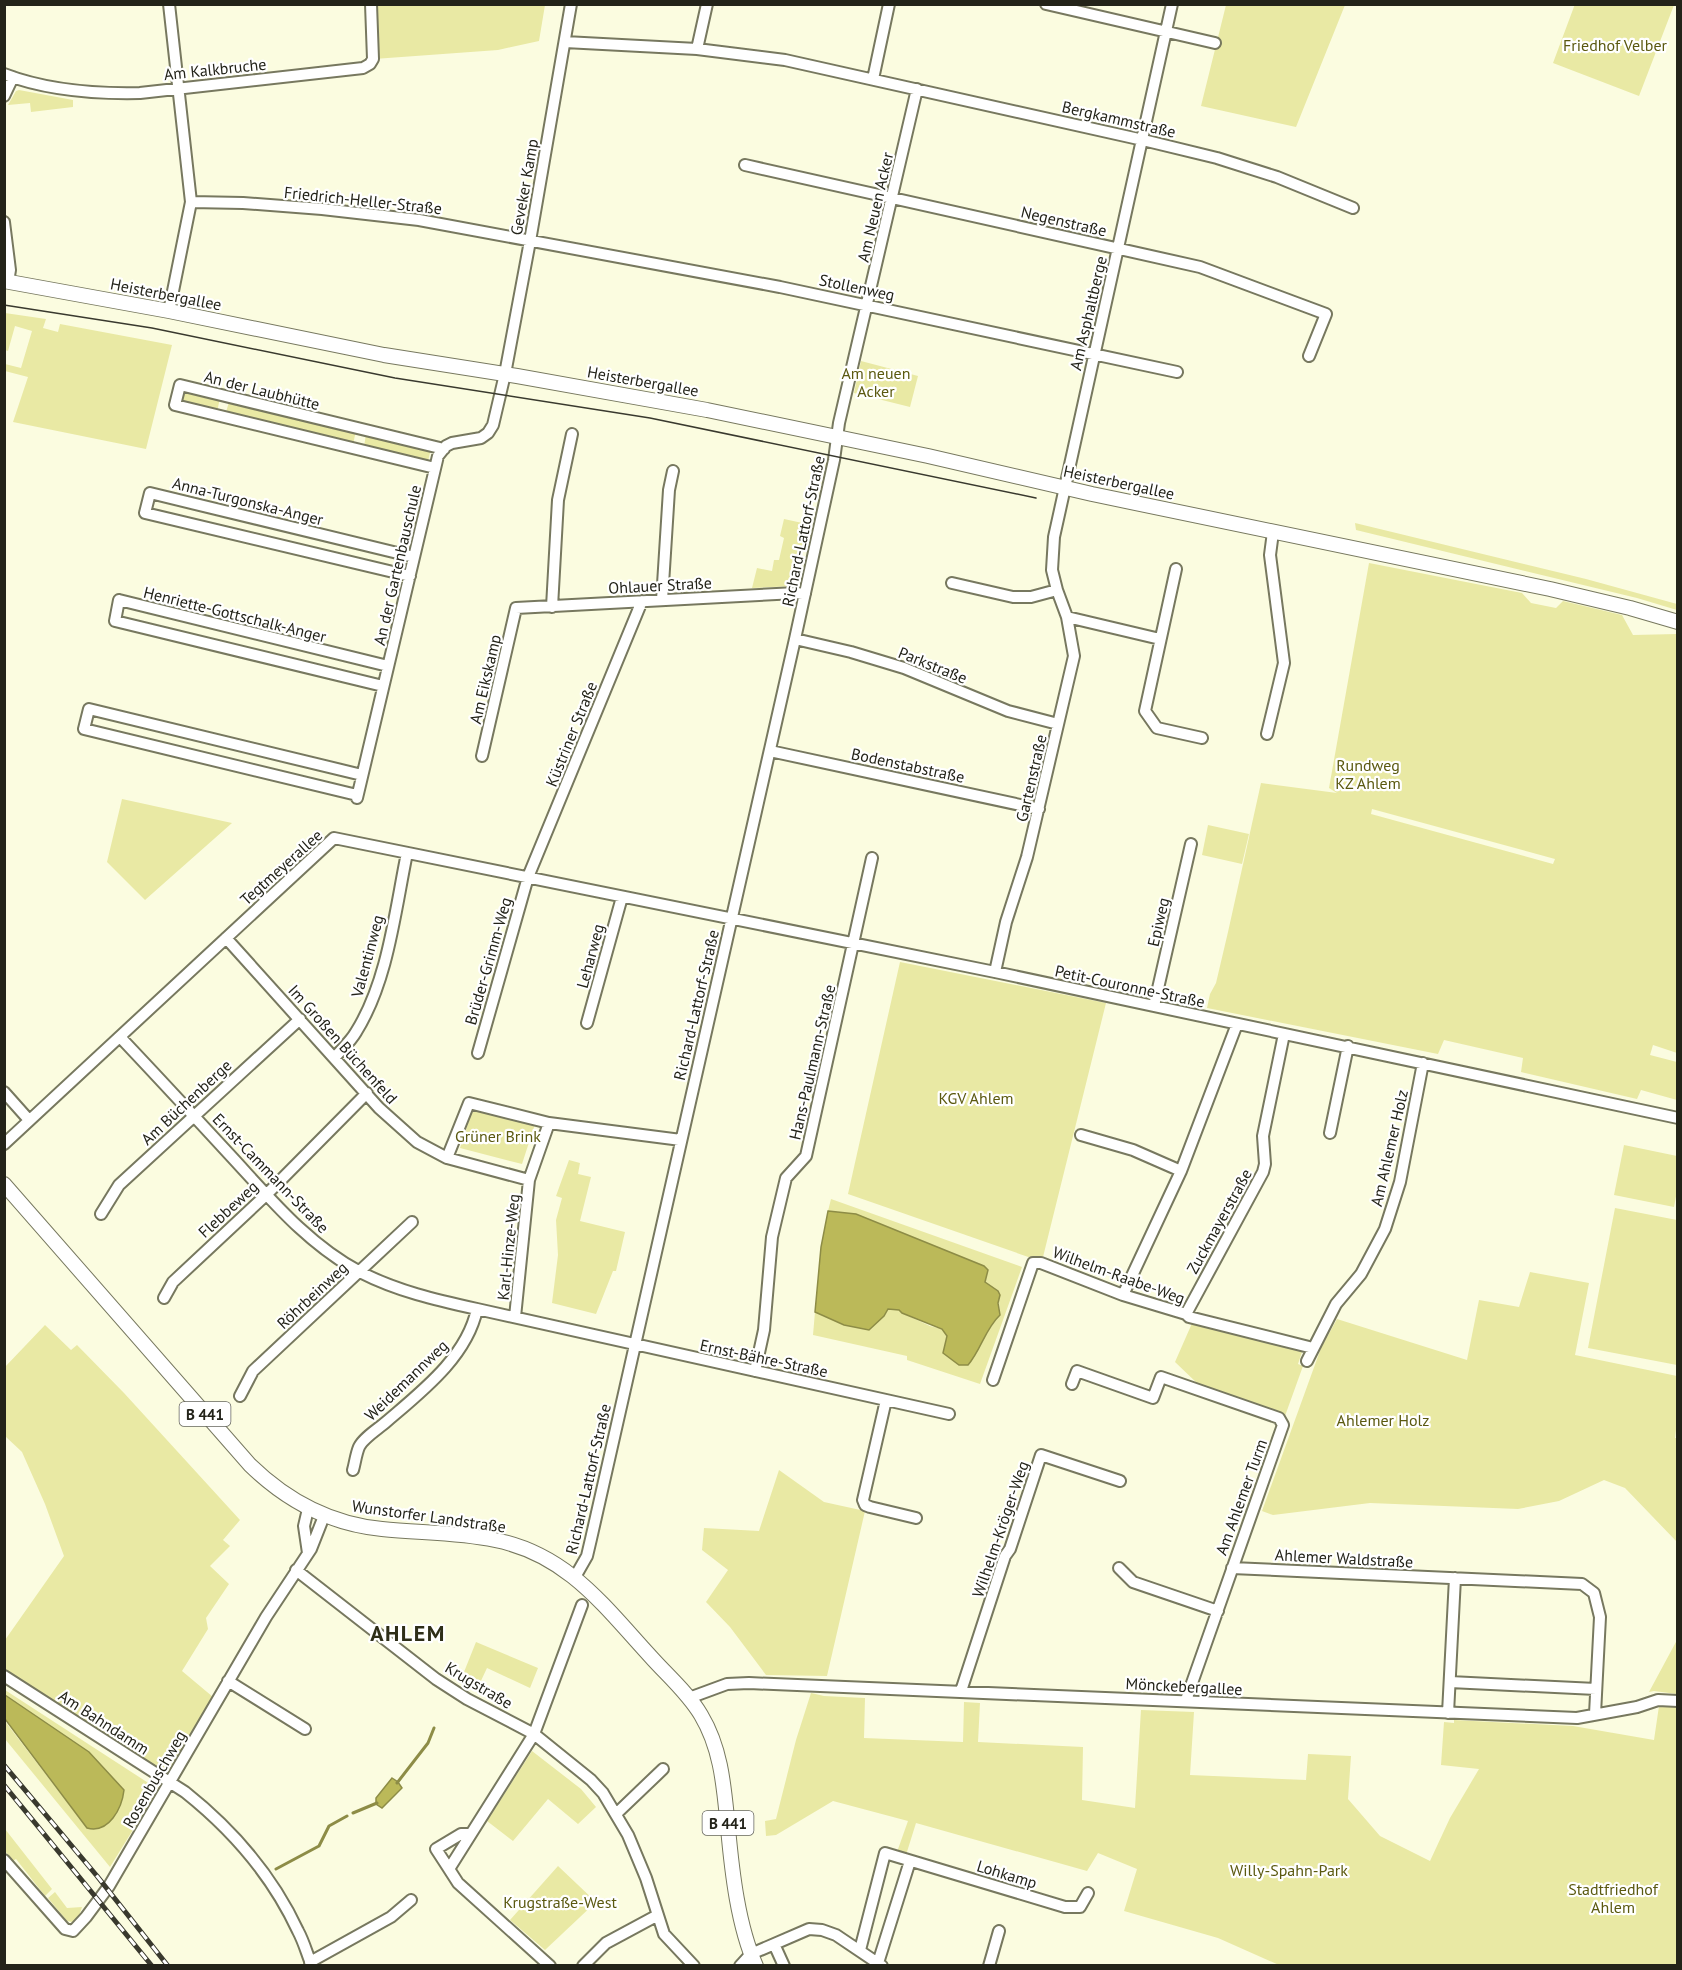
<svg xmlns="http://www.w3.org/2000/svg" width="1682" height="1970" viewBox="0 0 1682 1970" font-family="'PT Sans',sans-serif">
<rect width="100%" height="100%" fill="#fbfce0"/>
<!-- green -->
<path fill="#e9e9a4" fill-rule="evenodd" d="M 1575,4 L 1674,5 L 1639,96 L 1553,63 Z
M 374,5 L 545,5 L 539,41 L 498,50 L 374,59 Z
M 1226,5 L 1345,5 L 1296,127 L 1201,106 Z
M 19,90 L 73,100 L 73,107 L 31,112 L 30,103 L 8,105 L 16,91 Z
M 5,313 L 46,319 L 43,328 L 58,332 L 60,324 L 172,345 L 146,449 L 13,422 L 28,377 L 5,371 L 5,364 L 21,368 L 32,331 L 15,326 L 8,351 L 5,350 Z
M 861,361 L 918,376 L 910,407 L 854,393 Z
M 189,390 L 220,398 L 217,412 L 186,404 L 182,399 L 183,393 Z
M 229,402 L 356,430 L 353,445 L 228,415 L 226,412 Z
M 366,434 L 431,449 L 428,461 L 364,447 Z
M 784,519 L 807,524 L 793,586 L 752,588 L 757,568 L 772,571 L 774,560 L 779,560 L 784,538 L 780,536 Z
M 1355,523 L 1586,579 L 1677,604 L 1677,610 L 1637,598 L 1356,530 Z
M 1369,563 L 1522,593 L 1531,603 L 1556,608 L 1563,601 L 1622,615 L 1633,635 L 1677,634 L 1677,1053 L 1653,1045 L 1650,1055 L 1677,1062 L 1677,1100 L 1641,1090 L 1637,1099 L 1521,1072 L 1523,1058 L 1444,1040 L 1438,1054 L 1207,1008 L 1210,994 L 1216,983 L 1228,932 L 1261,783 L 1337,793 L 1329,788 ZM 1372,809 L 1555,859 L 1553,864 L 1371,814 Z
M 122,799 L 232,823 L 145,900 L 107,862 Z
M 1208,825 L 1249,834 L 1242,864 L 1202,855 Z
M 900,962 L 1106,1003 L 1043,1257 L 1037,1260 L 848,1194 Z
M 473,1108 L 535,1124 L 522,1164 L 460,1148 Z
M 1624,1145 L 1677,1156 L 1677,1191 L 1674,1207 L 1614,1195 Z
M 569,1160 L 580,1163 L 578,1174 L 591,1177 L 580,1221 L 625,1232 L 616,1271 L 613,1271 L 596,1314 L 552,1303 L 558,1255 L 556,1220 L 562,1198 L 556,1196 Z
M 831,1199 L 1022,1267 L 980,1384 L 907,1360 L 907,1356 L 813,1335 L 815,1312 L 844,1325 L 884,1316 L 888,1309 L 899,1310 L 902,1313 L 930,1326 L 942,1329 L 947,1336 L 945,1342 L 982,1342 L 991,1323 L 1000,1315 L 998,1291 L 985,1282 L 988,1270 L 984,1266 L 856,1214 L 828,1211 Z
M 1615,1208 L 1677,1220 L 1677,1365 L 1588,1348 Z
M 1530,1272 L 1589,1283 L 1575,1355 L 1677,1376 L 1677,1421 L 1675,1438 L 1678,1438 L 1677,1542 L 1625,1488 L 1604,1480 L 1559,1501 L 1518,1509 L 1370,1503 L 1273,1515 L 1262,1511 L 1321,1348 L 1337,1319 L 1467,1360 L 1479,1300 L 1519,1307 Z
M 1193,1321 L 1303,1349 L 1298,1364 L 1303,1366 L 1285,1416 L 1199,1385 L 1175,1362 Z
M 45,1325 L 71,1350 L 77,1345 L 124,1393 L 240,1520 L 223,1540 L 230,1546 L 210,1566 L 229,1584 L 206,1618 L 208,1629 L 182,1671 L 213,1697 L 167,1775 L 5,1672 L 5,1640 L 64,1556 L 45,1504 L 22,1452 L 5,1436 L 4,1368 Z
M 779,1470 L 824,1502 L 865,1511 L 827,1676 L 766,1675 L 730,1627 L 706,1602 L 728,1570 L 702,1550 L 704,1528 L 759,1531 Z
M 1677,1640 L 1677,1694 L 1654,1691 L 1649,1692 Z
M 476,1642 L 538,1668 L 530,1688 L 487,1668 L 479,1685 L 462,1677 Z
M 5,1690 L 153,1786 L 152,1799 L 110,1867 L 5,1739 L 4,1720 L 87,1828 L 89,1752 L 5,1695 Z
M 811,1693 L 824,1696 L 865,1698 L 864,1738 L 963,1742 L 964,1702 L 980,1703 L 978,1742 L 1083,1747 L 1082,1800 L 1135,1808 L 1141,1710 L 1194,1712 L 1190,1775 L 1306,1780 L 1308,1754 L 1351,1756 L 1348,1799 L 1380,1836 L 1430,1861 L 1450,1818 L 1479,1769 L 1441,1765 L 1444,1722 L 1454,1723 L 1454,1720 L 1573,1726 L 1654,1740 L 1659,1706 L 1677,1707 L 1677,1965 L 1279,1965 L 1218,1938 L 1124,1911 L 1137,1869 L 1098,1853 L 1087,1871 L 916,1823 L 906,1855 L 897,1852 L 908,1821 L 833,1801 L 776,1835 L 766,1836 L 765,1821 L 776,1819 L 796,1740 Z
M 532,1751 L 581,1789 L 596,1807 L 578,1824 L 548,1799 L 513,1841 L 487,1821 Z
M 5,1829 L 52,1889 L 45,1896 L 16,1859 L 13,1861 L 5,1851 Z
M 558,1866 L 596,1902 L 545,1950 L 510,1920 Z
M 55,1892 L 67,1908 L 82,1907 L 78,1919 L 72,1922 L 67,1921 L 48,1898 Z"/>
<!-- water -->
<path fill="#bbb959" stroke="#8d8c46" stroke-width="1.5" d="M 828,1211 L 856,1214 L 984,1266 L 988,1270 L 985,1282 L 998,1291 L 1000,1295 L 998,1303 L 1000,1315 C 985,1329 981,1350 968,1365 L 959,1365 L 943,1353 L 947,1336 L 942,1329 L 902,1313 L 899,1310 L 888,1309 L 884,1316 L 869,1330 L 844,1325 L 815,1312 L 821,1247 Z
M 5,1695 L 89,1752 L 124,1790 C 122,1808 109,1834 87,1828 L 5,1719 Z
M 392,1778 L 398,1782 L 402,1788 L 382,1808 L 376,1804 L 376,1798 Z"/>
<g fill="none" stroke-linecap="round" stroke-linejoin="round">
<!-- stream -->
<path stroke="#8d8c46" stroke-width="3" d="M 397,1783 L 428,1743 L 434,1728
M 353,1813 L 377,1803
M 276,1869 L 319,1846 L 329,1826 L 347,1816"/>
<!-- minor casing -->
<g stroke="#77785f" stroke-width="14">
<path id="minor" d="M 1046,4 L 1215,43
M 565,42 L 697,49 L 785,60 L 1143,140 L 1217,158 L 1277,177 L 1353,208
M 697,49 L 707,4
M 4,74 C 48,91 95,94 140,93 L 363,68 L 370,64 L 373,59 L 371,4
M 873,79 L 889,4
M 4,96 L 13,77
M 745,165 L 1200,267 L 1326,314 L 1309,356
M 191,202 L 243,203 L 322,209 L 419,220 L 780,287 L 1177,372
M 4,222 L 10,270 L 8,282
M 169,311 L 191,202 L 169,4
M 435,468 L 175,405 L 180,385 L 444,449
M 1176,569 L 1145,711 L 1157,728 L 1202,738
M 410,576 L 145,513 L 150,493 L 414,557
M 952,583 L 1013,597 L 1031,597 L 1057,590
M 662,600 L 669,490 L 673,471
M 552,607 L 558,500 L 572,434
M 1067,617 L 1160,639
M 795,639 L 851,652 L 904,668 L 1008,711 L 1058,724
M 383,686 L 115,621 L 119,600 L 388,666
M 1267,734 L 1284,663 L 1270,555 L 1273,532
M 770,751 L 1039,809
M 482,756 L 516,608 L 796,593 L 805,594
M 357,795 L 84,729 L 89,709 L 362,775
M 357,798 L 438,456 L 446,446 L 452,443 L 481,438 L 488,433 L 493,425 L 505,374 L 530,241 L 571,4
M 226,938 L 379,1108 L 417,1142 L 447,1158 L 529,1180 L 549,1123 L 681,1140
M 995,972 L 1006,922 L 1027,857 L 1074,656 L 1067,617 L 1057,590 L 1052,570 L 1054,537 L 1172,4
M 1154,1006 L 1191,844
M 587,1023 L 622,897
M 120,1037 C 157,1076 193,1115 229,1154 C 269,1197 307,1244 360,1272 C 397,1291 436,1300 477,1309 L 949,1414
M 478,1053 L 528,877 L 642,601
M 335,1057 C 342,1049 351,1041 356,1032 C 388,981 395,911 407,853
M 4,1092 L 29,1120
M 1330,1133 L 1348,1046
M 1081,1135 L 1133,1150 L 1181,1171
M 4,1144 L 334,838 L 995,972 L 1678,1118
M 447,1158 L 469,1103 L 549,1123
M 101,1214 L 119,1185 L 300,1019
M 1123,1295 L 1181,1171 L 1237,1024
M 164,1298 L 173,1282 L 266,1195 L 367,1093
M 1186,1314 L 1263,1172 L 1265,1164 L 1263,1136 L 1284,1034
M 515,1317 L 529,1180
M 1307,1361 L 1336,1304 L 1361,1274 L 1385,1229 L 1400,1182 L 1423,1063
M 755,1371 L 764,1330 L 772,1237 L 786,1178 L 806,1156 L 872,858
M 993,1380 L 1033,1263 L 1041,1263 L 1123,1295 L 1186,1314 L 1189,1317 L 1313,1348
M 1072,1384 L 1077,1371 L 1153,1398 L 1161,1377 L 1279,1418 L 1283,1425 L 1186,1700
M 240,1396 L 253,1371 L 412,1222
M 886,1400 L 863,1500 L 865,1505 L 870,1507 L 916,1518
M 353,1470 C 355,1463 356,1454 359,1447 C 363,1438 378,1429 386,1422 C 421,1392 467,1357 477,1309
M 308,1553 L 304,1526 L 308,1509
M 1119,1568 L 1133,1582 L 1218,1611
M 1232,1568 L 1582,1584 L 1594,1593 L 1600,1617 L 1595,1714
M 296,1570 L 436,1679 L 467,1699 L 534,1734 L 591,1780 L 603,1793 L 628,1835 L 646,1878 L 664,1934 L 694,1966
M 575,1577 L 587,1556 L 591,1539 L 795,639 L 834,460 L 839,423 L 917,89
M 4,1676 L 185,1792 C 234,1831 272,1875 298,1931 C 304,1942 307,1954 312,1966
M 228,1681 L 305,1729
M 1450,1682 L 1596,1689
M 961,1691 L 1005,1556 L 1010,1549 L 1041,1455 L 1120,1481
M 689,1698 L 727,1684 L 749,1683 L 1577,1718 L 1637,1707 L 1658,1700 L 1678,1701
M 1448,1713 L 1455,1578
M 616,1814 L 663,1769
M 4,1860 L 65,1929 L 73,1931 L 86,1917 L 109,1886 L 266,1617 L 311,1549 L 324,1516
M 449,1869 L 436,1849 L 461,1834 L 470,1834
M 774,1944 L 784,1966
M 860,1950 L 885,1853 L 1065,1907 L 1080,1907 L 1088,1893
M 310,1962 L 391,1917 L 411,1900
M 878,1963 L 910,1861
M 550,1966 L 458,1883 L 449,1869 L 534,1734 L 582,1605
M 583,1966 L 606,1943 L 658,1915
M 740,1966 L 751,1954 L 809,1929 L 822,1930 L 836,1935 L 882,1966
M 989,1966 L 999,1931"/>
</g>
<!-- major casing -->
<g stroke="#77785f" stroke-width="16">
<path id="major" d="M 4,281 L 169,311 L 384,355 L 517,376 L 707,410 L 928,456 L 1092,494 L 1550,589 L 1630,608 L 1678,622
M 4,1184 L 250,1465 C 287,1501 330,1524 382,1529 C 419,1533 458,1532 495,1540 C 567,1554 604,1606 651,1657 C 668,1676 688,1693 701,1715 C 722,1750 724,1789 728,1828 C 732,1872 738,1926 756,1966"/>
</g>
<!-- minor -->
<use href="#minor" stroke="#fff" stroke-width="10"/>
<!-- major -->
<use href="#major" stroke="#fff" stroke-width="14"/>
<!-- tram -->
<path stroke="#39392e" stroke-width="1.5" d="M 4,305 L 152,328 L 395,378 L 650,418 L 1036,498"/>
<!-- rail casing -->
<g stroke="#39392e" stroke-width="5">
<path id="rail" d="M 4,1765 L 97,1876 L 168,1966
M 4,1785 L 152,1966"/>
</g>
<!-- rail -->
<use href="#rail" stroke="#fff" stroke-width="3" stroke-dasharray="9" stroke-linecap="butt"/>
</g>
<g text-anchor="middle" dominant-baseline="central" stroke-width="4.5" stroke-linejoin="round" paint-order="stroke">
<!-- shield labels -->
<g fill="#fff" stroke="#65655e" stroke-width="1.5">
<rect x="179.5" y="1402" width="51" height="24" rx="4.5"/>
<rect x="702.5" y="1811" width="51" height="24" rx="4.5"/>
</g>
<g font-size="15" font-weight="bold" fill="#232319">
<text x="205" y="1414">B 441</text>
<text x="728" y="1823">B 441</text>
</g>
<!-- park labels -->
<g font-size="16" fill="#5b5910" stroke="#fff">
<text x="1615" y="45">Friedhof Velber</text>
<text x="876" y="373">Am neuen<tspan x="876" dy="18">Acker</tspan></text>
<text x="1368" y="765">Rundweg<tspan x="1368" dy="18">KZ Ahlem</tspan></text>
<text x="976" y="1098">KGV Ahlem</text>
<text x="498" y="1136">Grüner Brink</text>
<text x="1383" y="1420">Ahlemer Holz</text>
<text x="1289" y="1870">Willy-Spahn-Park</text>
<text x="1613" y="1889">Stadtfriedhof<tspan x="1613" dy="18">Ahlem</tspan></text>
<text x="560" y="1902">Krugstraße-West</text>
</g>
<!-- street labels -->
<g font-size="16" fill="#232319" stroke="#fff">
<text transform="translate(215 69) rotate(-6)">Am Kalkbruche</text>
<text transform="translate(1119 119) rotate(13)">Bergkammstraße</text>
<text transform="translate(524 187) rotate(-80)">Geveker Kamp</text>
<text transform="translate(363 200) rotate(6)">Friedrich-Heller-Straße</text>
<text transform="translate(875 207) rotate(-77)">Am Neuen Acker</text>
<text transform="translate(1064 221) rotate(13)">Negenstraße</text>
<text transform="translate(857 287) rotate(12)">Stollenweg</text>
<text transform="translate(166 294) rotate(11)">Heisterbergallee</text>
<text transform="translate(1088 313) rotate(-77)">Am Asphaltberge</text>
<text transform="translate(643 381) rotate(10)">Heisterbergallee</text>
<text transform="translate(262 390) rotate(14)">An der Laubhütte</text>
<text transform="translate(1119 482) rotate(12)">Heisterbergallee</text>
<text transform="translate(248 501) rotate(14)">Anna-Turgonska-Anger</text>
<text transform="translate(803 531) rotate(-78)">Richard-Lattorf-Straße</text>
<text transform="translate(397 565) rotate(-77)">An der Gartenbauschule</text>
<text transform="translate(660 585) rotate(-3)">Ohlauer Straße</text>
<text transform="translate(235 614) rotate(14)">Henriette-Gottschalk-Anger</text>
<text transform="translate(933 665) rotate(22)">Parkstraße</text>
<text transform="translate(485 679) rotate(-77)">Am Eikskamp</text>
<text transform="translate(571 734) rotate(-68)">Küstriner Straße</text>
<text transform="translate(908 765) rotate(12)">Bodenstabstraße</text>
<text transform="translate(1031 778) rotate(-77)">Gartenstraße</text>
<text transform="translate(281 867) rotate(-42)">Tegtmeyerallee</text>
<text transform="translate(1158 922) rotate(-77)">Epiweg</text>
<text transform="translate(367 956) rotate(-75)">Valentinweg</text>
<text transform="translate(590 956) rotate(-75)">Leharweg</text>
<text transform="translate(488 961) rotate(-74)">Brüder-Grimm-Weg</text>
<text transform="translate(1130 986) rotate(12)">Petit-Couronne-Straße</text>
<text transform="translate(696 1005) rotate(-77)">Richard-Lattorf-Straße</text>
<text transform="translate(343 1044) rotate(48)">Im Großen Büchenfeld</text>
<text transform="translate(812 1062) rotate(-77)">Hans-Paulmann-Straße</text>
<text transform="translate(186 1102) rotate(-43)">Am Büchenberge</text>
<text transform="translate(1389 1148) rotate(-77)">Am Ahlemer Holz</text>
<text transform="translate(271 1173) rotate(46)">Ernst-Cammann-Straße</text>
<text transform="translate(228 1209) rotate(-43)">Flebbeweg</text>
<text transform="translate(1219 1221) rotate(-61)">Zuckmayerstraße</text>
<text transform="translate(508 1247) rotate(-84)">Karl-Hinze-Weg</text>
<text transform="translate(1119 1275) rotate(20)">Wilhelm-Raabe-Weg</text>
<text transform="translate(312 1295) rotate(-43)">Röhrbeinweg</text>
<text transform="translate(764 1358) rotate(12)">Ernst-Bähre-Straße</text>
<text transform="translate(406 1380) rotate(-44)">Weidemannweg</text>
<text transform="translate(588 1479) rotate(-77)">Richard-Lattorf-Straße</text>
<text transform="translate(1241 1497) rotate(-70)">Am Ahlemer Turm</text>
<text transform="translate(429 1516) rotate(8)">Wunstorfer Landstraße</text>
<text transform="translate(1000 1529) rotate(-71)">Wilhelm-Kröger-Weg</text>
<text transform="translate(1344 1558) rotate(3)">Ahlemer Waldstraße</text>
<text transform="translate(479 1685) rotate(31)">Krugstraße</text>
<text transform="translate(1184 1686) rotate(3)">Mönckebergallee</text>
<text transform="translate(104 1722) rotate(33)">Am Bahndamm</text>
<text transform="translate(154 1779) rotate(-60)">Rosenbuschweg</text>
<text transform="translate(1007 1874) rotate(17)">Lohkamp</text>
</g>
<!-- district labels -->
<g font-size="22" font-weight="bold" letter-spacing="1.5" fill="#2e2e18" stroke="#fff">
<text x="408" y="1633">AHLEM</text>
</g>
</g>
<!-- border -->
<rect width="1682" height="1970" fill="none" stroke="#232319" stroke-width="12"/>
</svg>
